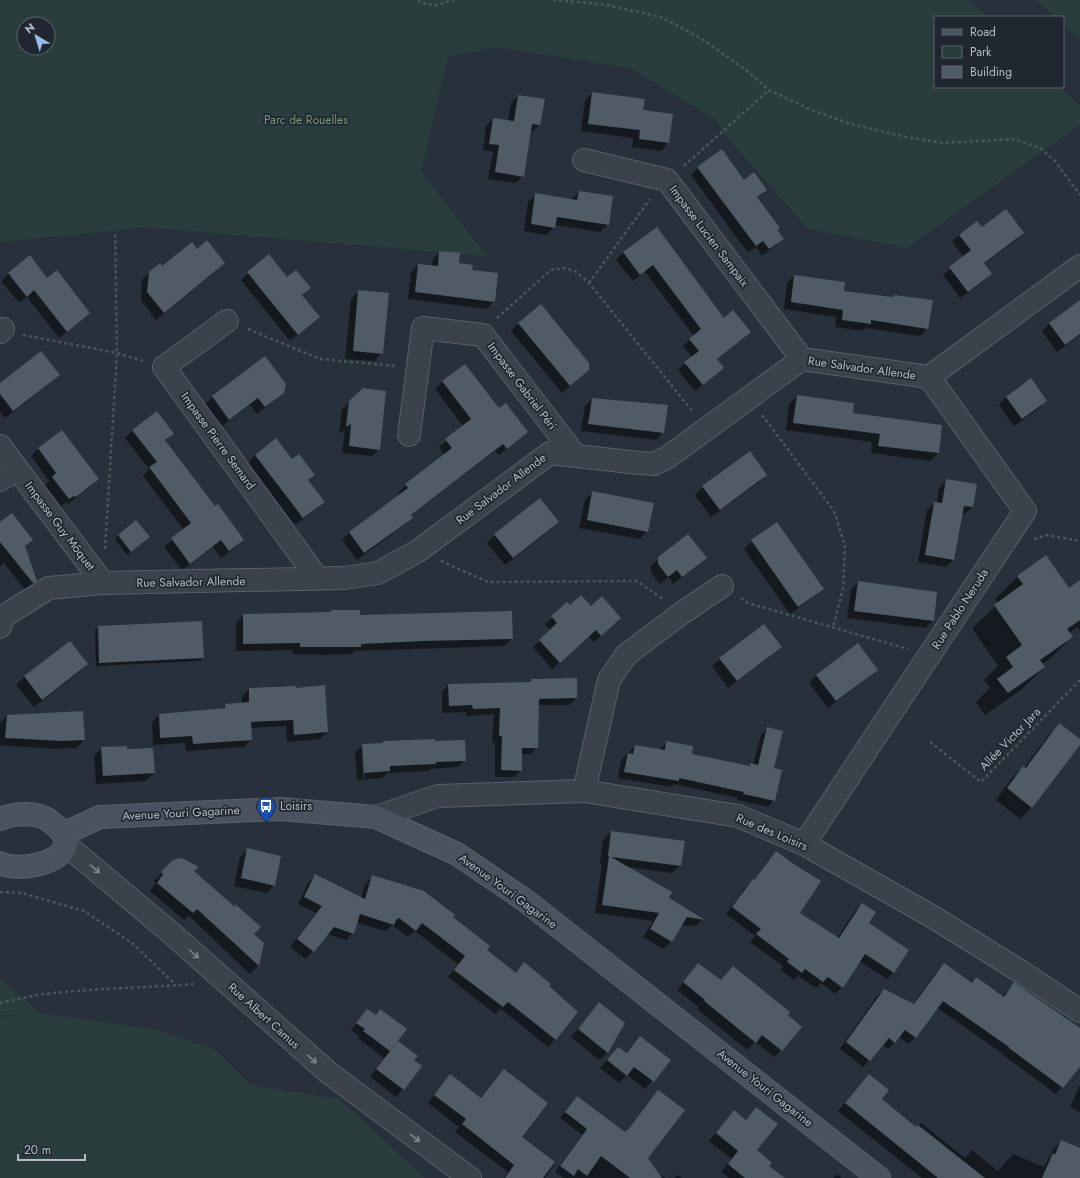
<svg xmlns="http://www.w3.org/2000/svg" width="1080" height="1178" viewBox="0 0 1080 1178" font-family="Jost,sans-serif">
<rect width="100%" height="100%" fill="#27303b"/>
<!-- green -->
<path fill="#2a3d3d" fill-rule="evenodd" d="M 0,0 L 969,0 L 987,17 L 935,17 L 935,87 L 1060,87 L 1080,106 L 1080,125 L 907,248 L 808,229 L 724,134 L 715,119 L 630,68 L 496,47 L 448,57 L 421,171 L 487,256 L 141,227 L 115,231 L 0,242 ZM 24,24 L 48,24 L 48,48 L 24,48 Z
M 1036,0 L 1080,0 L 1080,39 L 1063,24 L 1063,17 L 1055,17 Z
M 0,978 L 40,1013 L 158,1030 L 214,1049 L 250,1085 L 339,1099 L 425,1178 L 0,1178 L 0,1017 L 27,1014 L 0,1015 Z"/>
<!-- shadow -->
<path fill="#0007" fill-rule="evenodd" d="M 592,93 L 642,111 L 672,115 L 668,143 L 661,151 L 632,147 L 633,138 L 581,131 L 585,100 Z
M 518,96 L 540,124 L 533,131 L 530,131 L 523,176 L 516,183 L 488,179 L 493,152 L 483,150 L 486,126 L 493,119 L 508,121 L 511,103 Z
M 698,167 L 744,181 L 766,190 L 757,198 L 782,239 L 775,246 L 762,256 L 756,247 L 748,253 L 691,175 Z
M 579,192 L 608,224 L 600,232 L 555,225 L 554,227 L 547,235 L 524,231 L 528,202 L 536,195 L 571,200 Z
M 657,228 L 724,319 L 742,339 L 716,360 L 722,368 L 695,391 L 678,370 L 692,357 L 683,346 L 694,336 L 645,272 L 633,281 L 616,260 L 623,253 Z
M 982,228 L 1023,233 L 1016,240 L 984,264 L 991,274 L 984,281 L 960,298 L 943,275 L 964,257 L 952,242 L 959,235 Z
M 440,252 L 471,271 L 494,301 L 487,309 L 408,299 L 411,272 L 418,265 L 432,266 L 433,259 Z
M 162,268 L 217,270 L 156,320 L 141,300 L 142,280 L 150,272 Z
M 248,273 L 287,278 L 310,288 L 302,296 L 319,317 L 290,341 L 241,280 Z
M 9,274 L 47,279 L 89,313 L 59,338 L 27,297 L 19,303 L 1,281 Z
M 794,276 L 843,291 L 892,297 L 894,296 L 928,328 L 920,336 L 865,328 L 863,331 L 835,327 L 836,317 L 784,309 L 787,283 Z
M 359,291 L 382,353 L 374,361 L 345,359 L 351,299 Z
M 1080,301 L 1080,335 L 1057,352 L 1042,331 L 1049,324 Z
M 518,324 L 588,370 L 562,393 L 511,331 Z
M 465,365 L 499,410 L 527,432 L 499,455 L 495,451 L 410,516 L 411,518 L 404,525 L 357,560 L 342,540 L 349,533 L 400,495 L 398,493 L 406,485 L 445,455 L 439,447 L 463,426 L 435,389 L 442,382 Z
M 58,375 L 50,383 L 5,418 L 0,412 L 0,384 Z
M 283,392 L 275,400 L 257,414 L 250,405 L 222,426 L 205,404 L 213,397 Z
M 797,396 L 852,414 L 941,425 L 938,453 L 930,461 L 871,453 L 872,442 L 786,430 L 789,404 Z
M 1006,397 L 1046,401 L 1038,409 L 1014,426 L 999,405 Z
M 592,399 L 663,432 L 656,440 L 581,431 L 585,406 Z
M 349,402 L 379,449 L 372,456 L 342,453 L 345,430 L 339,433 L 342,409 Z
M 133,430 L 172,434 L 165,441 L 214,508 L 243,540 L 236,547 L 221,558 L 213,547 L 182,570 L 164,547 L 184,530 L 143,476 L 149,469 L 125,438 Z
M 39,448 L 98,479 L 91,486 L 68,504 L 67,502 L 61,506 L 45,485 L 49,481 L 31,456 Z
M 255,455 L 292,461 L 313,475 L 307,481 L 323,502 L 316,509 L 295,525 L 248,463 Z
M 766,475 L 758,483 L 711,517 L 695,495 L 703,487 Z
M 947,480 L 972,507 L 965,514 L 961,514 L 953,560 L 946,567 L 918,562 L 927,510 L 934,503 L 937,503 L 939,488 Z
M 593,492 L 647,531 L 640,539 L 579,528 L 585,500 Z
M 558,522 L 550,530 L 505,565 L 487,543 L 495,535 Z
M 0,523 L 32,540 L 24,547 L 36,581 L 25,590 L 4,563 L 0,566 Z
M 118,535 L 145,541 L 127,555 L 115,539 Z
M 752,541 L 822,589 L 815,596 L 790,614 L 744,549 Z
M 659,558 L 705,558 L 697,565 L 673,584 L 669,577 L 660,584 L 651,572 L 651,566 Z
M 1018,576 L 1069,589 L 1080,581 L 1080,631 L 1077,627 L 1069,633 L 1072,637 L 1050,659 L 1042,664 L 1044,667 L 1022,689 L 985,715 L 976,702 L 990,688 L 984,680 L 998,666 L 972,628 L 999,603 L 995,599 Z
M 858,582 L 933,621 L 925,628 L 847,618 L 851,590 Z
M 567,603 L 570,606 L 591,608 L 620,618 L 594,642 L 588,636 L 552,669 L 533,647 L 551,631 L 545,624 Z
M 511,612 L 512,639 L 504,646 L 355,651 L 352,654 L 324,655 L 293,654 L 292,650 L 236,651 L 236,623 L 243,615 L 359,616 Z
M 98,627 L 203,658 L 200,661 L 96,666 L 95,631 Z
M 70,642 L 87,664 L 79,672 L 34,707 L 16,685 L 24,677 Z
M 780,647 L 772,655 L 728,688 L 712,666 L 720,659 Z
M 876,670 L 869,677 L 828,708 L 809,683 L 817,675 Z
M 531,680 L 576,698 L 569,705 L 538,705 L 537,747 L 531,754 L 521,754 L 521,770 L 514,777 L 495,777 L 495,743 L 492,743 L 494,714 L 466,716 L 466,712 L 442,713 L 442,692 L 448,685 L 528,683 Z
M 249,689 L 327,732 L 320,739 L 287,742 L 286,726 L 251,728 L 251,740 L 244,747 L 186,751 L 185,743 L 153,745 L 152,722 L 159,715 L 221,710 L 226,704 L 242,704 L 242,696 Z
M 7,716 L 84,740 L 76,748 L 54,749 L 0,745 L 0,723 Z
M 1059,725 L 1080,740 L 1080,743 L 1032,807 L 1020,819 L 996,800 L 1012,778 L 1023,767 L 1024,768 L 1048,736 Z
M 767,729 L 773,769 L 774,800 L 768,807 L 737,800 L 738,798 L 674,784 L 671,787 L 618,778 L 621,760 L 635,746 L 660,750 L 666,742 L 690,755 L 748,767 L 750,764 L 753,765 L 761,735 Z
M 384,742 L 434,742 L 465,760 L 458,767 L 431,769 L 428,771 L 387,773 L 382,778 L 357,780 L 355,752 L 363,745 L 382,744 ZM 362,751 L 364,751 L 365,778 L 363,778 Z
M 102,748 L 126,750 L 154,773 L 146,781 L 96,784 L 94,756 Z
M 611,832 L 680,866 L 672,873 L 628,867 L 667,898 L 703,919 L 696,926 L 681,925 L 671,942 L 663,949 L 643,937 L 653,921 L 595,913 L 602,864 L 600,864 L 603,840 Z
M 248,850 L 274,885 L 267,893 L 234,886 L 240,857 Z
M 776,852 L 799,914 L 837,938 L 855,911 L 862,904 L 868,924 L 894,972 L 887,979 L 859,961 L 842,987 L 835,994 L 821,983 L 816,988 L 798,976 L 794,980 L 781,970 L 783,966 L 750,942 L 755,936 L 726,914 L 746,887 L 753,881 L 769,859 Z
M 164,870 L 193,871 L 234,907 L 235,906 L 253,934 L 263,943 L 258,966 L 250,974 L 189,916 L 184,920 L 150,891 L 156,883 L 154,881 Z
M 316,875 L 361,898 L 365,884 L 372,877 L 452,918 L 485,951 L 515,974 L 524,964 L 547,986 L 577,1013 L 548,1047 L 501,1009 L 495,1014 L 448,977 L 458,964 L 415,931 L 408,937 L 392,925 L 386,931 L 357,923 L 353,933 L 346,940 L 327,934 L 306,959 L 290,947 L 316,913 L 298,904 L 308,883 Z
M 698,964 L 720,981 L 733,967 L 786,1016 L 782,1050 L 774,1057 L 755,1042 L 747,1050 L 697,1009 L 699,1007 L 677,990 Z
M 944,964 L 971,983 L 976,978 L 1002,997 L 1014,983 L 1080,1029 L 1080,1065 L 1056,1094 L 1003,1055 L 1003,1054 L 936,1007 L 915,1037 L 909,1044 L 899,1037 L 888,1049 L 883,1045 L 863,1067 L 840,1049 L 877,996 L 884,990 L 913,1004 L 938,970 Z
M 599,1004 L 624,1023 L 607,1053 L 599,1060 L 571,1037 Z
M 367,1010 L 375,1016 L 380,1010 L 393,1045 L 421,1066 L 403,1089 L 396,1097 L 370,1077 L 384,1058 L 358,1038 L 359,1036 L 351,1030 Z
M 641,1037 L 670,1060 L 645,1089 L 627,1075 L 619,1083 L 600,1068 L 611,1056 L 626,1053 Z
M 504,1070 L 520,1137 L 555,1164 L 545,1178 L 504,1178 L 508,1172 L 455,1132 L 459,1127 L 428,1103 L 443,1083 L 480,1099 Z
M 862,1083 L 916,1128 L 921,1123 L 965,1158 L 972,1150 L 998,1171 L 1013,1154 L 1044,1167 L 1054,1148 L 1062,1141 L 1080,1149 L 1080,1171 L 1077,1178 L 922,1178 L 838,1111 Z
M 1080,1085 L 1080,1112 L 1070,1107 Z
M 577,1097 L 647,1158 L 656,1172 L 665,1178 L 564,1178 L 555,1172 L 582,1135 L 560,1118 Z
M 734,1112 L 745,1121 L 749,1116 L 755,1150 L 768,1166 L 783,1178 L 729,1178 L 721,1172 L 732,1159 L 709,1141 Z
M 837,1174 L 842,1178 L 833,1178 Z
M 678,1175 L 682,1178 L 674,1178 Z"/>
<!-- building -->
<path fill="#505b65" d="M 592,92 L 645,99 L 643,110 L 673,114 L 669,143 L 639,139 L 640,130 L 588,124 Z
M 518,95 L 545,99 L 540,125 L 532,124 L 524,177 L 495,172 L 499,145 L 489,144 L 493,118 L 514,121 Z
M 722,149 L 744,180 L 754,172 L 767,190 L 757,197 L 780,228 L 777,230 L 784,239 L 769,249 L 763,241 L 756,246 L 697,167 Z
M 579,191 L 613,196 L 609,225 L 557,217 L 555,228 L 531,224 L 535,193 L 577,200 Z
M 1006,209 L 1024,233 L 984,263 L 992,274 L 968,292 L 949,267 L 971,250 L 959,235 L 977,221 L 982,227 Z
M 657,227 L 724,318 L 733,310 L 751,332 L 717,359 L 724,368 L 703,385 L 684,362 L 699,351 L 689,339 L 701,329 L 653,265 L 640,275 L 623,252 Z
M 207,240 L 225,263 L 164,313 L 147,292 L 149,272 L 160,263 L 162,266 L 192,242 L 197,249 Z
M 439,251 L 460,253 L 459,263 L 473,265 L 472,270 L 498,273 L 495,302 L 415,292 L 418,264 L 438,266 Z
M 269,254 L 287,277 L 296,270 L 311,288 L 302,295 L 320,317 L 298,335 L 247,272 Z
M 30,255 L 47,278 L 57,270 L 90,313 L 67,332 L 34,290 L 27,297 L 8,273 Z
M 794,275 L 845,282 L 844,291 L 893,297 L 894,295 L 933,300 L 928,329 L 871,320 L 871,324 L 842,320 L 843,310 L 791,302 Z
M 358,290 L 389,293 L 383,354 L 353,351 Z
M 1080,300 L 1080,334 L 1065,345 L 1049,323 Z
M 541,304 L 589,363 L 589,370 L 570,386 L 518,323 Z
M 41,351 L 60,375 L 13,411 L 0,394 L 0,383 Z
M 265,356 L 286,384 L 284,393 L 265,407 L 258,398 L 229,420 L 212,396 Z
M 465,364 L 499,408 L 506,403 L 528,432 L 507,449 L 503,444 L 411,515 L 413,518 L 364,553 L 349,532 L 408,488 L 405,484 L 452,448 L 445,439 L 471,419 L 442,381 Z
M 1031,378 L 1047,401 L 1022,419 L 1006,397 Z
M 363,388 L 386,391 L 380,450 L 349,446 L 351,424 L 346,427 L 349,401 Z
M 797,395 L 854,403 L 853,413 L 942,425 L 939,453 L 878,446 L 880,434 L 793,423 Z
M 592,398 L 668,405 L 664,433 L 588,424 Z
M 157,411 L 174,434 L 165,440 L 215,506 L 218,504 L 244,540 L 229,551 L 221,540 L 190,564 L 171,538 L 191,523 L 149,467 L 157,462 L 132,430 Z
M 62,430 L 99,479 L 76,497 L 74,496 L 69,499 L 52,477 L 56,473 L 38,448 Z
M 276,438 L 292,459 L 299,454 L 315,475 L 308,480 L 325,502 L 303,518 L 255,455 Z
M 750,451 L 767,475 L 720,510 L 702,486 Z
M 946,479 L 977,484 L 973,507 L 964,506 L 954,560 L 925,555 L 934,502 L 942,503 Z
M 592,491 L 654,503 L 648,532 L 587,520 Z
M 540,498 L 559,522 L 513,558 L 494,534 Z
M 12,513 L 33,540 L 25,546 L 37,581 L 33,583 L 0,542 L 0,522 Z
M 136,520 L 150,537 L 131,552 L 118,535 Z
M 777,522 L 824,589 L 798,607 L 751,540 Z
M 688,534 L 707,558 L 682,577 L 677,570 L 668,577 L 658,564 L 658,557 Z
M 1046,555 L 1069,588 L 1080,580 L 1080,620 L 1067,629 L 1073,637 L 1040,660 L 1045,667 L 1008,693 L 997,679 L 1013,667 L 1006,657 L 1022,645 L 994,605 L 1023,584 L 1017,576 Z
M 858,581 L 937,592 L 934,621 L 854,611 Z
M 581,595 L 591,606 L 602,596 L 621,618 L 601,636 L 596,630 L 560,663 L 539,640 L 557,623 L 551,616 L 567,602 L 570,605 Z
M 331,610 L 360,610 L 360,615 L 512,611 L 513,639 L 424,641 L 361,644 L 361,647 L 300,647 L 300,643 L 243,644 L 243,614 L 331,612 Z
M 202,621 L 204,658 L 99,663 L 98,626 Z
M 764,624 L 782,647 L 737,681 L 719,658 Z
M 70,641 L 88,664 L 42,700 L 24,676 Z
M 858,643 L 878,670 L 836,701 L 816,675 Z
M 577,678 L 577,698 L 539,699 L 538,748 L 522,748 L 522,771 L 501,770 L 502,736 L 499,736 L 500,708 L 473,709 L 472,705 L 449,706 L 448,684 L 531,682 L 531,679 Z
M 325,685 L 328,732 L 294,735 L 293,720 L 251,722 L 252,740 L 193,744 L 192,736 L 160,738 L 159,714 L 225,708 L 225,704 L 249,702 L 249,688 L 296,686 L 296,688 Z
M 83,711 L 85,740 L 62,741 L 5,738 L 7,715 Z
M 1059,723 L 1080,739 L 1080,745 L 1032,808 L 1007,788 L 1023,766 L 1026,768 Z
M 767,727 L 783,731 L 774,768 L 782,770 L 775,801 L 743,794 L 744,792 L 679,778 L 679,781 L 624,772 L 628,753 L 633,754 L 635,745 L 665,750 L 666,741 L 693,746 L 692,754 L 750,766 L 750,763 L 758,765 Z
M 435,739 L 435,741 L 465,740 L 466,761 L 436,762 L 436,764 L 390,766 L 390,771 L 364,773 L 362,744 L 383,743 L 383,741 Z
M 127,746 L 127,749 L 153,748 L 155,773 L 103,776 L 101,747 Z
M 611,831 L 685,841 L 681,866 L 611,857 L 672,892 L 669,898 L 705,920 L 687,917 L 672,942 L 650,929 L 659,913 L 602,905 L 609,856 L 608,856 Z
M 247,848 L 281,856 L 275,886 L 241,878 Z
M 776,851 L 792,863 L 821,881 L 800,913 L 839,938 L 862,903 L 876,912 L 869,923 L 909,950 L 894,973 L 865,954 L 843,988 L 828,977 L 823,982 L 805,969 L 802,973 L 787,962 L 789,959 L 756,934 L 761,929 L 732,907 L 753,879 L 754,880 Z
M 178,858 L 184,859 L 199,867 L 194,871 L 235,907 L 235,904 L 261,927 L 254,934 L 264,943 L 259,966 L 197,909 L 193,913 L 157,883 L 163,874 L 161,872 L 172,861 Z
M 315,874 L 365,899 L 372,875 L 424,891 L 455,915 L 453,917 L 490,946 L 487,950 L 516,973 L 524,962 L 551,984 L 549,986 L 578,1012 L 556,1040 L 508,1002 L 503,1007 L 454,970 L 465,956 L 422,923 L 416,931 L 399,918 L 396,920 L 394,925 L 360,914 L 354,934 L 334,927 L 314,952 L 297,939 L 322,906 L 304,897 Z
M 698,963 L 721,980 L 733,966 L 790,1012 L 788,1015 L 802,1027 L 782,1051 L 762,1035 L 756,1043 L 704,1001 L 705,1000 L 683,982 Z
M 944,963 L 972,983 L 976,977 L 1004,997 L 1014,982 L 1080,1028 L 1080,1067 L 1063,1088 L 1009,1048 L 1009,1047 L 943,1001 L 916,1038 L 905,1030 L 895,1043 L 889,1038 L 870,1061 L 846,1042 L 884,989 L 914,1004 Z
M 599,1002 L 625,1023 L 608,1053 L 578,1029 Z
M 367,1009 L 376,1015 L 380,1009 L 407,1029 L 390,1051 L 363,1031 L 365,1029 L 356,1023 Z
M 640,1036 L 671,1060 L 654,1082 L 634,1067 L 627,1076 L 607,1060 L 618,1047 L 627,1053 Z
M 398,1041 L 418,1056 L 414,1060 L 422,1066 L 404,1090 L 376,1069 Z
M 504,1069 L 548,1103 L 522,1137 L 555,1162 L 543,1178 L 505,1178 L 514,1165 L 462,1124 L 466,1119 L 434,1095 L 450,1074 L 481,1098 Z
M 869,1074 L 889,1090 L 882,1099 L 916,1127 L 918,1125 L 985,1178 L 938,1178 L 845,1103 Z
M 658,1090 L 685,1110 L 648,1158 L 662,1178 L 630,1178 L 601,1156 L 587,1176 L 578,1169 L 574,1176 L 560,1166 L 587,1129 L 565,1112 L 577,1096 L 625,1132 L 627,1130 L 628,1130 Z
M 756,1107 L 778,1124 L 757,1150 L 772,1163 L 769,1166 L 785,1178 L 745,1178 L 728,1164 L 738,1151 L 716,1133 L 734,1110 L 746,1120 Z
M 1061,1140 L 1080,1148 L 1080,1178 L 1042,1178 L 1053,1153 L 1055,1155 Z"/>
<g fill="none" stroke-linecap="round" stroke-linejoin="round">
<!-- street casing -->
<g stroke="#596069" stroke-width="24">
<path id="street" d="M 584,160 L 667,180 L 802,359
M 227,321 L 164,367 L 318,579
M 0,332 L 3,329
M 409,435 L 423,328 L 483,335 L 575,455
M 0,446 L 103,583
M 0,480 L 17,468
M 0,627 L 4,616 L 49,588 L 103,583 L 345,578 L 378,573 L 418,551 L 550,453 L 639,463 L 654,464 L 668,457 L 802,359 L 929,377 L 1080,266
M 584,791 L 609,680 L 626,655 L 682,613 L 722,586
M 376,817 L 438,796 L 584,791 L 738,816 L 804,844 L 933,917 L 1023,973 L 1080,1011
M 65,844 L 171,933 L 329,1073 L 470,1178
M 804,844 L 1025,511 L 929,377"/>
</g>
<!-- secondary casing -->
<g stroke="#596069" stroke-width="24">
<path id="secondary" d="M 0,819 C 14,814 31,812 45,818 C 49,820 53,824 57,827 C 60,830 65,834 66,839 C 68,857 43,864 30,866 C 20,867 9,868 0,863
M 63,834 L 100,817 L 280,809 L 376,817 L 457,854 L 526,901 L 879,1178"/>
</g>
<!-- path -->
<path stroke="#49595b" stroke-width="2.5" stroke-dasharray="3 3" stroke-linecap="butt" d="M 419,0 L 420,3 L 436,5 L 454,0
M 553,0 L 602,4 L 661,17 L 702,39 L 746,70 L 769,90 L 809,109 L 851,124 L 906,137 L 943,143 L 1014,139 L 1040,148 L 1055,161 L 1080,195
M 684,166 L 769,90
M 589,283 L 650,199
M 497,318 L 551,270 L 564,268 L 575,271 L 589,283 L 693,412
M 248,329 L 320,359 L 397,366
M 23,335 L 117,353 L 143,361
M 762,415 L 834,511 L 845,546 L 843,589 L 833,627
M 1034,539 L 1047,535 L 1080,541
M 105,549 L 117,353 L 115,231
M 441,561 L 488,582 L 637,581 L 664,600
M 741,598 L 748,603 L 908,649
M 930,742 L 981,782 L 1080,680
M 0,892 L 22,893 L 84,911 L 132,943 L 176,985
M 0,1003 C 15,1000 30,996 45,994 C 95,988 145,988 194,984"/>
<!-- street -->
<use href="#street" stroke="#3b424b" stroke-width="22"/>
<!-- secondary -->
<use href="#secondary" stroke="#49525e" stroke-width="22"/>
</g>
<!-- one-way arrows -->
<defs><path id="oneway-shaft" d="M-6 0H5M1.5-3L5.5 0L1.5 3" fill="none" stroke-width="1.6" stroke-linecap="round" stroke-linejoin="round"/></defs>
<g stroke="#7f868f">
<use href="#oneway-shaft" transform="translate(95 869) rotate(40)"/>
<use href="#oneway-shaft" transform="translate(194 954) rotate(42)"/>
<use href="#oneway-shaft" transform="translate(312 1059) rotate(42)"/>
<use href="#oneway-shaft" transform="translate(415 1138) rotate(37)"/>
</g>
<!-- icons -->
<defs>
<g id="bus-pin" transform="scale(1)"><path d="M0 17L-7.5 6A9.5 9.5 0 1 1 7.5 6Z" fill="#1a4fb4" stroke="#202730"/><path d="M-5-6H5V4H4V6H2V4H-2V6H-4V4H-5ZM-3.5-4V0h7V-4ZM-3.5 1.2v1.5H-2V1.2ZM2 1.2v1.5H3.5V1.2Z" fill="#fff"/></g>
</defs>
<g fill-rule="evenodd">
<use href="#bus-pin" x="266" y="806"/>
</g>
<g text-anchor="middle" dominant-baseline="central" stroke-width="3.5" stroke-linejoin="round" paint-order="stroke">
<!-- park labels -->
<g font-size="12" fill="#78997e" stroke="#202730">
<text x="306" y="120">Parc de Rouelles</text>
</g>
<!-- street labels -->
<g font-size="12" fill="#b6bdc6" stroke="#202730">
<text transform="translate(709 236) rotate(53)">Impasse Lucien Sampaix</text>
<text transform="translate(862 368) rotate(8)">Rue Salvador Allende</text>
<text transform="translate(522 386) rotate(53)">Impasse Gabriel Péri</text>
<text transform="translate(218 441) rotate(54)">Impasse Pierre Semard</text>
<text transform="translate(501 489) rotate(-37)">Rue Salvador Allende</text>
<text transform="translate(60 526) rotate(53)">Impasse Guy Môquet</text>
<text transform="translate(191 582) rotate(-1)">Rue Salvador Allende</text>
<text transform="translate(960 609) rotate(-57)">Rue Pablo Neruda</text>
<text transform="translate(1010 739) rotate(-46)">Allée Victor Jara</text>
<text transform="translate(181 813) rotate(-3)">Avenue Youri Gagarine</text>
<text transform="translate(772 832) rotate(23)">Rue des Loisirs</text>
<text transform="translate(508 891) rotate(36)">Avenue Youri Gagarine</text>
<text transform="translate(264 1016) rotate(42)">Rue Albert Camus</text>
<text transform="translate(765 1088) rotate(38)">Avenue Youri Gagarine</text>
</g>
<!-- poi labels -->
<g font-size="12" fill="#b6bdc6" stroke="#202730" text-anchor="start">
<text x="280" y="806">Loisirs</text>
</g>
</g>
<!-- legend -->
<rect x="934" y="16" width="130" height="72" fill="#202730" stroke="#5c636c"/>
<rect x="942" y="29" width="20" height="6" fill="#49525e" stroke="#5c636c"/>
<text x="970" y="36" font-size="12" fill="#b6bdc6">Road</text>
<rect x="942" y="46" width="20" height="12" fill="#2a3d3d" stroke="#5c636c"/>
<text x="970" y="56" font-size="12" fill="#b6bdc6">Park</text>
<rect x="942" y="66" width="20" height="12" fill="#505b65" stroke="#5c636c"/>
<text x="970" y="76" font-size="12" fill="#b6bdc6">Building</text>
<!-- north arrow -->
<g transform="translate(36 36) rotate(322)"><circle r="19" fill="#202730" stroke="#5c636c"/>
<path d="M0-3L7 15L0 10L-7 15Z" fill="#97bbeb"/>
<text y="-6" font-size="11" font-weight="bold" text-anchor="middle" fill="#b6bdc6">N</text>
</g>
<!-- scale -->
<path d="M18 1154v6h67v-6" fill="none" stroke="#b6bdc6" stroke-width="2"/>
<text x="24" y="1154" font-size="12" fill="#b6bdc6" stroke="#202730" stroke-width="3" paint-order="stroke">20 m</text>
</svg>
